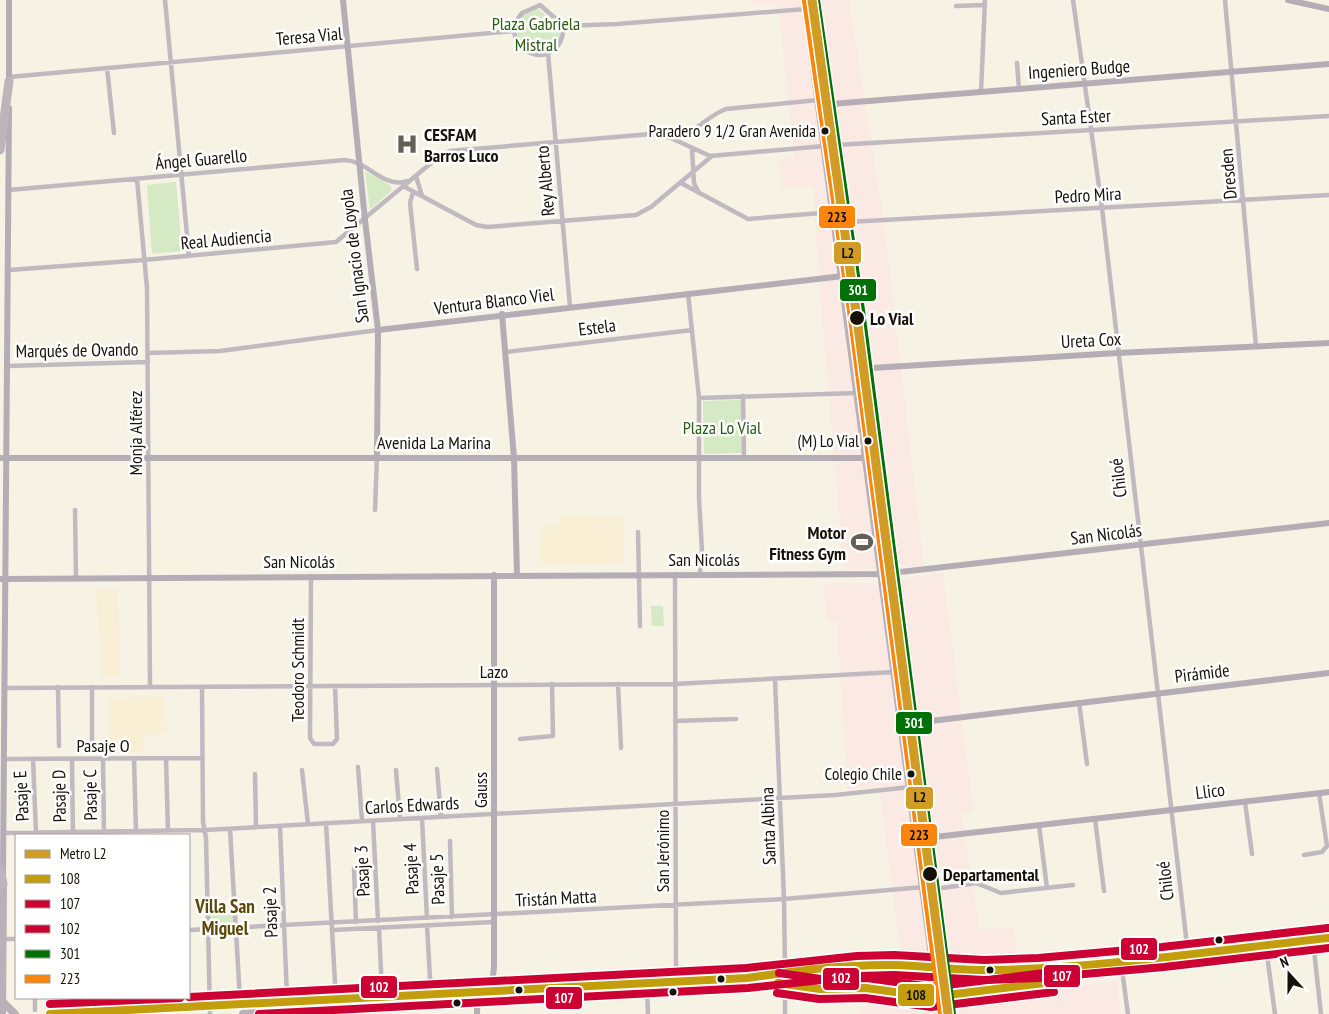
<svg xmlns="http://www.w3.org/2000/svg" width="1329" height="1014" viewBox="0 0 1329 1014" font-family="'PT Sans Narrow',sans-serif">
<rect width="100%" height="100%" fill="#f6f2e4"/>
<!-- commercial -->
<path fill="#fbeae4" d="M 753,0 L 849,0 L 884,222 L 924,566 L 844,570 L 820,296 L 813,186 L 782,189 L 778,160 L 794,158 L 778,4 L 754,5 Z
M 943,573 L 974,812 L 961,815 L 980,930 L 1013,926 L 1024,992 L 1117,981 L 1121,1014 L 861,1014 L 860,1007 L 913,1000 L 920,1005 L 931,1004 L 926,961 L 901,962 L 879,787 L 847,790 L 837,621 L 826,621 L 824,584 L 877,583 Z"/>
<!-- built -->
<path fill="#f9efd4" d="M 559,515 L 623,517 L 623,563 L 540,564 L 541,526 L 558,526 Z
M 97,590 L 118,590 L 120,677 L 102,678 L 101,636 L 98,634 Z
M 164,697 L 164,723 L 168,724 L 168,734 L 143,735 L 143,753 L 109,753 L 109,698 Z"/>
<!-- green -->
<path fill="#d4e9c4" d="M 537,8 L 562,28 C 560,41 554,50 540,53 C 514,52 513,34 521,14 Z
M 365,171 L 390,185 L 392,190 L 370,210 Z
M 176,182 L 182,251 L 152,254 L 147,185 Z
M 741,400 L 742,453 L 704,454 L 703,401 Z
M 651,606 L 663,606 L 664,626 L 652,626 Z
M 233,910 L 234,924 L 210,926 L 209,912 Z"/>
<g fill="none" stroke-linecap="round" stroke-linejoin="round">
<!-- street -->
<path stroke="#c0b9c0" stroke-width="4.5" d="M 165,0 L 189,256
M 1073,0 L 1102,208 L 1188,954
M 1225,0 L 1256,346
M 540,5 L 564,26 C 560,80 492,48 522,13 Z
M 956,6 L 985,5
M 564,26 L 617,24 L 806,9
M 548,53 L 570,307
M 1017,63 L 1019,89
M 107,68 L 114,133
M 9,77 L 514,31
M 981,92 L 985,0
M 672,138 C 694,136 706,116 726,109 L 818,100
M 692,149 L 694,183 L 699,193
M 416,176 L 422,196
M 137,179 L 147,288 L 150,687
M 681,183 L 748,219 L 834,212
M 403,186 L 476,225 L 487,227 L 636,215 L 651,207 L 712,156
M 9,190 L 345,160 C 368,161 383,189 408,181
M 413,192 L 410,203 L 417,269
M 848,222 L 1329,195
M 9,270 L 144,260 L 336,242 L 442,154 L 450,151 L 651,134 L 671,138 L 710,156 L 836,145 L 1329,116
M 688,293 L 699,398 L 699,498 L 702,551 L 700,574
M 505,352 L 692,330
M 148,353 L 220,351 L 378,330
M 7,366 L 148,362
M 743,396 L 744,457
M 699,398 L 858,393
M 75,510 L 76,578
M 375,510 L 377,456
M 638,532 L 640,626
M 675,574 L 676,982
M 311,576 L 310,738 L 314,744 L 333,744 L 337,739 L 335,686
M 775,680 L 784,899 L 785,971
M 618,684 L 621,748
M 58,687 L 59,746
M 92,687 L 92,747
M 202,687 L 203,822 L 206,838 L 210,1014
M 5,688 L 675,684 L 895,672
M 1079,702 L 1087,764
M 675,721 L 736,719
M 520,739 L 553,736 L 552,684
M 166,758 L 168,831
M 4,759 L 202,758
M 33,759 L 36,832
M 72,759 L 73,835
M 103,759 L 104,832
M 134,759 L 136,831
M 358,767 L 362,821
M 437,769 L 441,817
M 302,770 L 308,824
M 396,770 L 400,819
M 255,774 L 256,827
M 1245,802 L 1252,854
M 422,818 L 427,918
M 1095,819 L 1104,891
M 373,821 L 378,921
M 326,823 L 336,1001
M 1039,825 L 1047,888
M 280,826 L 287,997
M 230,829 L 240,1000
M 3,833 L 205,830 L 835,795 L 911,787
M 450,841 L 452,917
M 1304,855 L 1322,852 L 1327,846 L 1319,793
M 354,869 L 356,922
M 936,889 L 976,883 L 1001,893 L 1073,885
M 427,925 L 431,996
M 379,928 L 382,993
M 189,930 L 784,899 L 924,887
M 332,930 L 494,922
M 2,939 L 16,939
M 1314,950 L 1321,1014
M 1267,955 L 1275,1014
M 1122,970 L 1128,1014
M 785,983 L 785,1014
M 647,990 L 648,1014
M 35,998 L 35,1010
M 86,998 L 87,1012
M 106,998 L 107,1011
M 176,998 L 177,1008"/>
<!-- secondary -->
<path stroke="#b5adb6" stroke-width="6" d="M 9,0 L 9,83
M 343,0 L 365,220 L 378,330 L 377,456
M 1288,0 L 1329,9
M 831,104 L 1329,64
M 502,314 L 514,458 L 517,575
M 378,330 L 843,276
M 855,369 L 1117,353 L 1329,343
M 0,458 L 867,458
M 0,579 L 883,574 L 1329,523
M 914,723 L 1329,673
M 917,839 L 1329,792
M 3,873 L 9,108
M 785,971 L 880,965 L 934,967
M 477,1014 L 477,1008 L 492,986 L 494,966 L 494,575"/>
<!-- primary -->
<path stroke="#b9b1b7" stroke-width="8" d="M 805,0 L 934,971
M 816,0 L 861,310 L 946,971
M 941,967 L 995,970 L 1039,967
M 799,985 L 820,989 L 866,988 L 928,997 L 1024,986
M 949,990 L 952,1014
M 937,991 L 940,1014
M 2,1001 L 15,1014
M 2,1014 L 3,884
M 50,1014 L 488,993 L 747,978 L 875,973 L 982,979 L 1329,938
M 243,1014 L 865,979 L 985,985 L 1329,948"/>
<!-- highway -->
<path stroke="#bcb5b9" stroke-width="9" d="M 0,150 L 9,81
M 0,869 L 3,884"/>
<!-- primary-bridge -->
<path stroke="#b9b1b7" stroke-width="8" d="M 934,971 L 937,990
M 946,971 L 948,988"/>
<!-- bus-1 casing -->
<g stroke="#fff" stroke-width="11">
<path id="bus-1" d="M 778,983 L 820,989 L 866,988 L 931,997 L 1053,982
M 50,1014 L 747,978 C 796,971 845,964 894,965 C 928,966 962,971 997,970 C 1108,967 1219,950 1329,938"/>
</g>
<!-- bus-2 casing -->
<g stroke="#fff" stroke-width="11">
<path id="bus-2" d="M 777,993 L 819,999 L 865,998 L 931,1007 L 1054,992
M 259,1014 L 748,988 L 858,976 L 894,975 L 984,980 L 1039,978 L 1164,967 L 1329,948"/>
</g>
<!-- bus-3 casing -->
<g stroke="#fff" stroke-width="11">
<path id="bus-3" d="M 779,973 L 821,979 L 867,978 L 931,987 L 1052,972
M 189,997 L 746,968 L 857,956 L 894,955 L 984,960 L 1038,958 L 1162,947 L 1328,928
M 50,1004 L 180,998"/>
</g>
<!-- bus-4 casing -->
<g stroke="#fff" stroke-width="11">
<path id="bus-4" d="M 816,0 L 861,310 L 952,1014"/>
</g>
<!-- bus-5 casing -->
<g stroke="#fff" stroke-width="11">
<path id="bus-5" d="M 806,1 L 851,311 L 942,1014"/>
</g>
<!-- bus-1 -->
<use href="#bus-1" stroke="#c29e0c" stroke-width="8"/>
<!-- bus-2 -->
<use href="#bus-2" stroke="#c03" stroke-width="8"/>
<!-- bus-3 -->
<use href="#bus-3" stroke="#c03" stroke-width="8"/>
<!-- bus-4 -->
<use href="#bus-4" stroke="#007106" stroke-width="8"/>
<!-- bus-5 -->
<use href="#bus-5" stroke="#fc850d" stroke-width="8"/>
<!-- metro-1 casing -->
<g stroke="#fff" stroke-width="12">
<path id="metro-1" d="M 812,0 L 857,319 L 948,1014"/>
</g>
<!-- metro-1 -->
<use href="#metro-1" stroke="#d09c26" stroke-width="9"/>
</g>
<!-- icons -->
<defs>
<g id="hospital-bare" transform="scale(1.725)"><path d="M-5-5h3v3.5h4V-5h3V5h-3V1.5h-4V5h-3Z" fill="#646055" stroke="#fff" stroke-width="2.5" paint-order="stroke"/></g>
<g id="stadium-bare" transform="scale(1.725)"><path d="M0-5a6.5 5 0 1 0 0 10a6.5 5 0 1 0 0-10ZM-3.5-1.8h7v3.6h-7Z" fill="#646055" stroke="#fff" stroke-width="2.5" paint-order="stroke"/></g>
</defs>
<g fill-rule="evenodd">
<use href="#hospital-bare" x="407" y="144"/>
<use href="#stadium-bare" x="862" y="542"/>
</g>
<!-- markers -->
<g fill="#161208" stroke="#fff" stroke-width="2">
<circle cx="825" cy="131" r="4.5"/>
<circle cx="857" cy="318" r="8"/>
<circle cx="868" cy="441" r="4.5"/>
<circle cx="911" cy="774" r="4.5"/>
<circle cx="930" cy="874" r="8"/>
<circle cx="1219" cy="940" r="4.5"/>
<circle cx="990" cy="970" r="4.5"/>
<circle cx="721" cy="979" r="4.5"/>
<circle cx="519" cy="990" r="4.5"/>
<circle cx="673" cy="992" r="4.5"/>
<circle cx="457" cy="1003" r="4.5"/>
</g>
<g text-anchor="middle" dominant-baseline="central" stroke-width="5" stroke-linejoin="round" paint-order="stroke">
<!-- bus labels -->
<g font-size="17" fill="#161208" stroke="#fff" text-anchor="end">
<text x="816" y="131">Paradero 9 1/2 Gran Avenida</text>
<text x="859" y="441">(M) Lo Vial</text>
<text x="902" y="774">Colegio Chile</text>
</g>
<!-- park labels -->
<g font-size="18" fill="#295b12" stroke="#fff">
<text x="536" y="23">Plaza Gabriela<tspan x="536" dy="21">Mistral</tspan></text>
<text x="722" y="427">Plaza Lo Vial</text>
</g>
<!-- street labels -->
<g font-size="18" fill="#161208" stroke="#fff">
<text transform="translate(309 36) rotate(-5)">Teresa Vial</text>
<text transform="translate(1079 69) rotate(-4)">Ingeniero Budge</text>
<text transform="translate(1076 117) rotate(-3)">Santa Ester</text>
<text transform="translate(201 159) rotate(-5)">Ángel Guarello</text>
<text transform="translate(1228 174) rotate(-95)">Dresden</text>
<text transform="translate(545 181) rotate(-95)">Rey Alberto</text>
<text transform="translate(1088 195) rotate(-3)">Pedro Mira</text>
<text transform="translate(226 239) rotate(-5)">Real Audiencia</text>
<text transform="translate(354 256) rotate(-97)">San Ignacio de Loyola</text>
<text transform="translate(494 301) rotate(-7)">Ventura Blanco Viel</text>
<text transform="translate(597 327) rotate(-7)">Estela</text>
<text transform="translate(1091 340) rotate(-3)">Ureta Cox</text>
<text transform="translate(77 350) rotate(-1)">Marqués de Ovando</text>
<text transform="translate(135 433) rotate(-90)">Monja Alférez</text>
<text x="434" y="442">Avenida La Marina</text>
<text transform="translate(1118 478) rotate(-97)">Chiloé</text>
<text transform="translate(1106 534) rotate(-7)">San Nicolás</text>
<text x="704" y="559">San Nicolás</text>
<text x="299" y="561">San Nicolás</text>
<text transform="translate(297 670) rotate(-90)">Teodoro Schmidt</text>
<text x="494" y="671">Lazo</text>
<text transform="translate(1202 673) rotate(-7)">Pirámide</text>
<text x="103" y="745">Pasaje O</text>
<text transform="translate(480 790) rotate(-90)">Gauss</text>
<text transform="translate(1210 791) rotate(-7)">Llico</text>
<text transform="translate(90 795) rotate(-91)">Pasaje C</text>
<text transform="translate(21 796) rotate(-93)">Pasaje E</text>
<text transform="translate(59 796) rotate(-91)">Pasaje D</text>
<text transform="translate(412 805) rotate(-3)">Carlos Edwards</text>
<text transform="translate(768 826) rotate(-92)">Santa Albina</text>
<text transform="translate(662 851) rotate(-90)">San Jerónimo</text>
<text transform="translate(411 869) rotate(-93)">Pasaje 4</text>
<text transform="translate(362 871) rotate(-93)">Pasaje 3</text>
<text transform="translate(437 879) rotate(-92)">Pasaje 5</text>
<text transform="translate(1165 881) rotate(-97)">Chiloé</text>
<text transform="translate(556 898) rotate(-3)">Tristán Matta</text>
<text transform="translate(270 912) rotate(-92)">Pasaje 2</text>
</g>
<!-- poi labels -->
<g font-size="18" font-weight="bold" fill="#161208" stroke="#fff" text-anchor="start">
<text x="424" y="134">CESFAM<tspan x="424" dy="21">Barros Luco</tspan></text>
<text x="846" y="532" text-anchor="end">Motor<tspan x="846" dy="21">Fitness Gym</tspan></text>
</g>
<!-- stop labels -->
<g font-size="18" font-weight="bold" fill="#161208" stroke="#fff" text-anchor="start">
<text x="870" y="318">Lo Vial</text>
<text x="943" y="874">Departamental</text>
</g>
<!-- neighbourhood labels -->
<g font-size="19" font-weight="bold" fill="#5a4807" stroke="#fff">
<text x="225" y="906">Villa San<tspan x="225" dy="22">Miguel</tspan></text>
</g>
</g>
<g stroke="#fff" stroke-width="2">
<rect x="818" y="205" width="38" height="24" rx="5" fill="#fc850d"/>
<rect x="833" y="241" width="29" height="24" rx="5" fill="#d09c26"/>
<rect x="839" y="278" width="38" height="24" rx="5" fill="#007106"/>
<rect x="895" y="711" width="38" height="24" rx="5" fill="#007106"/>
<rect x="905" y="786" width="29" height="24" rx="5" fill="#d09c26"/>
<rect x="900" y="823" width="38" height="24" rx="5" fill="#fc850d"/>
<rect x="1120" y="937" width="38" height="24" rx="5" fill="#c03"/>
<rect x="1043" y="964" width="38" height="24" rx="5" fill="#c03"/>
<rect x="822" y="967" width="38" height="24" rx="5" fill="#c03"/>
<rect x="360" y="975" width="38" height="24" rx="5" fill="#c03"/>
<rect x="897" y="983" width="38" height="24" rx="5" fill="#c29e0c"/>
<rect x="545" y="986" width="38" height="24" rx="5" fill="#c03"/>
</g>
<g font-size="14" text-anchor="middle" font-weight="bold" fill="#fff">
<text x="858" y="295">301</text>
<text x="914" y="728">301</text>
<text x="1139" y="954">102</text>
<text x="1062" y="981">107</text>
<text x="841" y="983">102</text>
<text x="379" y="992">102</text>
<text x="564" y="1003">107</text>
</g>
<g font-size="14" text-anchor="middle" font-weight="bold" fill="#111">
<text x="837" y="222">223</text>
<text x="848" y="258">L2</text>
<text x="920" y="802">L2</text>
<text x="919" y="840">223</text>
<text x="916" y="1000">108</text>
</g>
<!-- legend -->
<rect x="15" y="834" width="175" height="165" fill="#ffffff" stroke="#a2a09c"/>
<rect x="25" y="850" width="25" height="8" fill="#d09c26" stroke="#a2a09c"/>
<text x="60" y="859" font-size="15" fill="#161208">Metro L2</text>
<rect x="25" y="875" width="25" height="8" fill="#c29e0c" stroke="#a2a09c"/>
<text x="60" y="884" font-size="15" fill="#161208">108</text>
<rect x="25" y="900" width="25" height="8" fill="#cc0033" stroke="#a2a09c"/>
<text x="60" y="909" font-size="15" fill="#161208">107</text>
<rect x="25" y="925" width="25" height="8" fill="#cc0033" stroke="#a2a09c"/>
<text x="60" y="934" font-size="15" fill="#161208">102</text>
<rect x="25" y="950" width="25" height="8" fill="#007106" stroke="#a2a09c"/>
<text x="60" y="959" font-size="15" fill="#161208">301</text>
<rect x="25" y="975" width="25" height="8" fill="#fc850d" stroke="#a2a09c"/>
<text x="60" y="984" font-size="15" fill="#161208">223</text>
<!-- north arrow -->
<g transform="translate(1289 974) rotate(339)" stroke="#ffffff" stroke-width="4" paint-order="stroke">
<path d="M0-4L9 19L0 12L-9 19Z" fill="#161208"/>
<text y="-8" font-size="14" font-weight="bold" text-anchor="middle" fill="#161208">N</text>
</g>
</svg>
